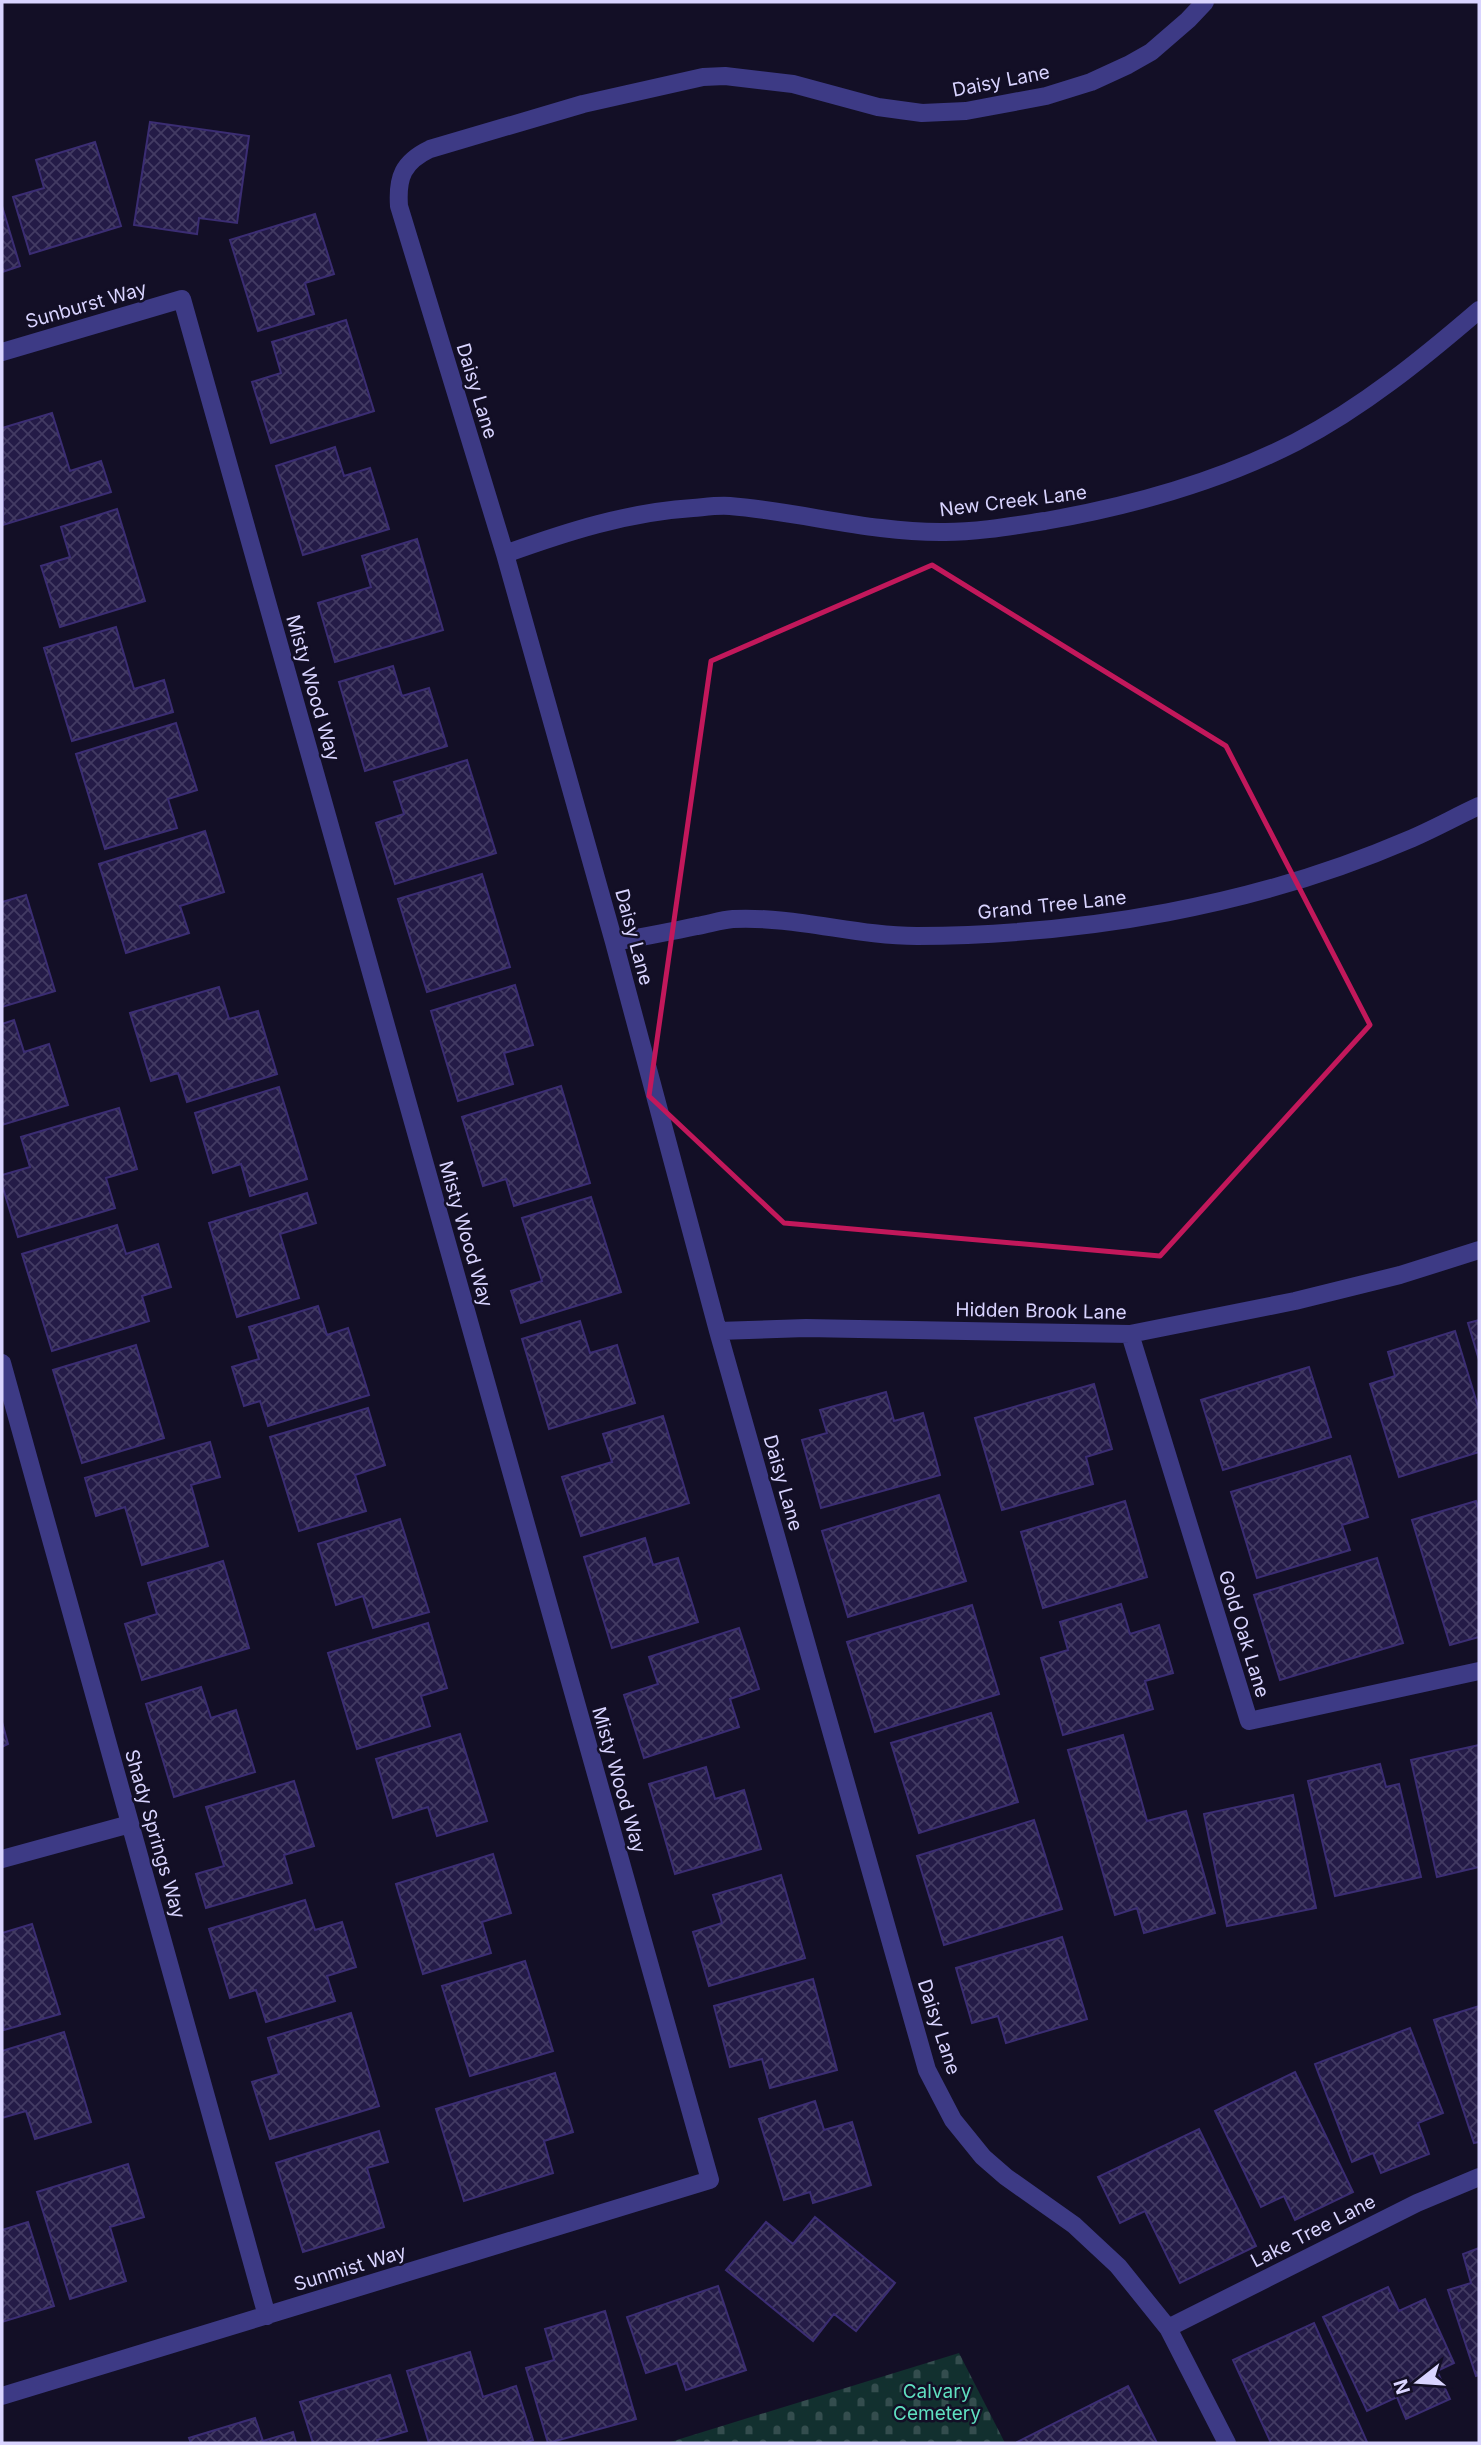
<svg xmlns="http://www.w3.org/2000/svg" width="1481" height="2445" viewBox="0 0 1481 2445" font-family="Inter,sans-serif">
<defs>
<pattern id="cemetery-stones" width="16" height="16" patternUnits="userSpaceOnUse" patternTransform="scale(1.75)"><rect width="16" height="16" fill="#12302f"/><path d="M2 7V4a2 2 0 0 1 4 0v3zM10 15v-3a2 2 0 0 1 4 0v3z" fill="#344d4e"/></pattern>
<pattern id="building-cross-hatch" width="8" height="8" patternUnits="userSpaceOnUse" patternTransform="scale(1.75)"><rect width="8" height="8" fill="#241b47"/><path d="M0 0l8 8M0 8l8-8" fill="none" stroke="#433b63"/></pattern>
</defs>
<rect width="100%" height="100%" fill="#130f26"/>
<!-- cemetery -->
<path fill="url(#cemetery-stones)" d="M 959,2353 L 1005,2443 L 667,2443 Z"/>
<!-- building -->
<path fill="url(#building-cross-hatch)" stroke="#3b2d73" stroke-width="2" d="M 150,122 L 249,136 L 237,223 L 199,218 L 197,234 L 134,225 Z
M 95,142 L 121,226 L 30,254 L 13,197 L 44,188 L 36,160 Z
M 2,206 L 20,266 L 2,272 Z
M 315,214 L 334,274 L 305,283 L 314,314 L 258,331 L 230,240 Z
M 346,320 L 374,411 L 271,443 L 252,382 L 281,373 L 272,342 Z
M 52,413 L 70,471 L 101,461 L 111,492 L 3,525 L 2,428 Z
M 335,447 L 344,476 L 370,468 L 389,529 L 303,555 L 276,466 Z
M 117,509 L 145,601 L 60,627 L 41,566 L 70,557 L 61,527 Z
M 417,539 L 443,630 L 335,662 L 318,603 L 371,587 L 362,556 Z
M 116,627 L 134,689 L 164,680 L 173,712 L 72,741 L 44,648 Z
M 393,666 L 402,696 L 429,688 L 447,746 L 365,771 L 339,682 Z
M 176,723 L 197,790 L 168,799 L 177,828 L 105,849 L 76,754 Z
M 467,760 L 496,853 L 395,884 L 376,823 L 404,814 L 394,782 Z
M 205,831 L 224,892 L 180,906 L 189,933 L 126,953 L 99,864 Z
M 482,874 L 510,967 L 427,992 L 398,899 Z
M 26,895 L 55,991 L 2,1007 L 2,902 Z
M 515,985 L 533,1045 L 504,1053 L 513,1084 L 458,1101 L 431,1011 Z
M 219,987 L 229,1019 L 258,1011 L 277,1074 L 187,1102 L 178,1073 L 151,1081 L 130,1013 Z
M 14,1020 L 24,1052 L 49,1044 L 68,1105 L 2,1125 L 2,1024 Z
M 561,1086 L 590,1183 L 514,1206 L 506,1179 L 483,1186 L 462,1117 Z
M 279,1087 L 307,1179 L 250,1196 L 241,1164 L 213,1173 L 195,1113 Z
M 119,1108 L 137,1169 L 106,1178 L 115,1208 L 18,1237 L 2,1185 L 2,1175 L 30,1167 L 21,1137 Z
M 307,1193 L 316,1223 L 280,1234 L 299,1298 L 237,1317 L 209,1223 Z
M 591,1197 L 621,1292 L 521,1323 L 511,1291 L 542,1281 L 522,1218 Z
M 117,1225 L 126,1254 L 158,1244 L 171,1287 L 142,1296 L 149,1321 L 52,1351 L 22,1254 Z
M 318,1306 L 327,1335 L 348,1328 L 369,1395 L 268,1426 L 260,1401 L 244,1406 L 232,1367 L 259,1359 L 249,1327 Z
M 1479,1320 L 1479,1360 L 1468,1323 Z
M 580,1321 L 590,1353 L 617,1345 L 635,1403 L 549,1429 L 522,1339 Z
M 1455,1331 L 1479,1410 L 1479,1452 L 1399,1477 L 1370,1384 L 1395,1376 L 1388,1352 Z
M 136,1345 L 164,1438 L 82,1463 L 53,1370 Z
M 1309,1367 L 1331,1437 L 1223,1470 L 1201,1400 Z
M 1094,1384 L 1112,1449 L 1086,1457 L 1093,1484 L 1002,1510 L 975,1418 Z
M 886,1392 L 894,1421 L 923,1413 L 940,1475 L 821,1508 L 802,1440 L 827,1433 L 820,1410 Z
M 368,1408 L 385,1465 L 355,1475 L 366,1511 L 299,1531 L 270,1437 Z
M 663,1416 L 689,1503 L 581,1536 L 562,1477 L 612,1462 L 603,1434 Z
M 210,1442 L 220,1477 L 191,1485 L 208,1546 L 142,1565 L 125,1507 L 96,1516 L 85,1478 Z
M 1350,1456 L 1368,1517 L 1342,1525 L 1350,1550 L 1257,1578 L 1231,1492 Z
M 939,1495 L 966,1581 L 848,1617 L 822,1531 Z
M 1125,1501 L 1147,1577 L 1043,1608 L 1021,1532 Z
M 1476,1501 L 1479,1511 L 1479,1637 L 1450,1645 L 1412,1520 Z
M 400,1519 L 429,1612 L 373,1628 L 363,1596 L 336,1605 L 318,1544 Z
M 645,1538 L 653,1565 L 678,1558 L 698,1622 L 612,1648 L 584,1557 Z
M 1377,1558 L 1403,1643 L 1280,1680 L 1254,1595 Z
M 223,1561 L 249,1648 L 142,1680 L 125,1624 L 157,1614 L 148,1583 Z
M 1121,1604 L 1130,1634 L 1159,1625 L 1173,1673 L 1145,1681 L 1153,1709 L 1063,1735 L 1041,1658 L 1068,1650 L 1060,1622 Z
M 972,1605 L 999,1694 L 875,1732 L 847,1642 Z
M 428,1623 L 447,1688 L 421,1696 L 430,1726 L 357,1749 L 328,1653 Z
M 739,1628 L 759,1689 L 730,1699 L 739,1727 L 644,1758 L 624,1695 L 658,1684 L 649,1657 Z
M 201,1687 L 211,1718 L 236,1710 L 255,1772 L 174,1797 L 146,1704 Z
M 991,1713 L 1018,1802 L 919,1833 L 891,1743 Z
M 2,1722 L 8,1744 L 2,1747 Z
M 460,1734 L 487,1821 L 437,1836 L 428,1807 L 393,1818 L 376,1759 Z
M 1123,1735 L 1147,1821 L 1186,1811 L 1215,1913 L 1144,1933 L 1137,1908 L 1115,1915 L 1068,1750 Z
M 1479,1745 L 1479,1867 L 1437,1877 L 1411,1760 Z
M 1380,1764 L 1386,1787 L 1399,1784 L 1421,1877 L 1335,1896 L 1308,1781 Z
M 706,1767 L 715,1799 L 744,1790 L 761,1849 L 675,1874 L 649,1784 Z
M 294,1781 L 314,1846 L 284,1855 L 292,1883 L 206,1908 L 196,1874 L 224,1866 L 206,1807 Z
M 1293,1795 L 1316,1908 L 1227,1926 L 1204,1814 Z
M 1034,1820 L 1062,1909 L 944,1945 L 917,1856 Z
M 493,1854 L 511,1913 L 482,1922 L 491,1953 L 423,1974 L 396,1884 Z
M 781,1875 L 805,1958 L 709,1986 L 693,1932 L 722,1923 L 713,1895 Z
M 305,1900 L 315,1930 L 342,1922 L 356,1967 L 327,1976 L 335,2001 L 266,2022 L 256,1990 L 230,1998 L 209,1929 Z
M 32,1924 L 60,2014 L 4,2030 L 2,2022 L 2,1933 Z
M 1062,1937 L 1087,2019 L 1006,2043 L 998,2016 L 972,2023 L 956,1968 Z
M 525,1961 L 553,2051 L 470,2076 L 442,1986 Z
M 813,1979 L 837,2070 L 770,2088 L 762,2059 L 730,2067 L 714,2006 Z
M 1479,2006 L 1479,2142 L 1474,2143 L 1434,2020 Z
M 351,2013 L 379,2106 L 270,2139 L 252,2082 L 279,2074 L 268,2038 Z
M 1410,2028 L 1443,2113 L 1418,2123 L 1429,2154 L 1381,2173 L 1373,2153 L 1352,2162 L 1315,2064 Z
M 64,2032 L 91,2122 L 35,2139 L 26,2111 L 2,2118 L 2,2051 Z
M 1295,2072 L 1353,2192 L 1295,2220 L 1284,2196 L 1261,2207 L 1215,2111 Z
M 555,2073 L 573,2132 L 544,2141 L 553,2173 L 464,2201 L 436,2109 Z
M 815,2101 L 824,2130 L 852,2122 L 871,2185 L 813,2203 L 810,2192 L 784,2200 L 759,2119 Z
M 1199,2129 L 1256,2246 L 1180,2283 L 1145,2211 L 1120,2223 L 1098,2177 Z
M 379,2131 L 388,2162 L 367,2168 L 384,2227 L 303,2252 L 276,2163 Z
M 128,2164 L 144,2217 L 110,2227 L 126,2281 L 70,2299 L 37,2192 Z
M 815,2217 L 895,2283 L 856,2331 L 834,2314 L 813,2341 L 726,2270 L 766,2222 L 793,2244 Z
M 28,2222 L 54,2306 L 2,2322 L 2,2230 Z
M 1479,2248 L 1479,2375 L 1476,2376 L 1448,2290 L 1471,2283 L 1463,2254 Z
M 718,2286 L 746,2370 L 686,2390 L 677,2363 L 646,2373 L 627,2317 Z
M 1388,2287 L 1399,2311 L 1425,2299 L 1454,2363 L 1437,2371 L 1450,2399 L 1406,2419 L 1397,2397 L 1367,2411 L 1323,2317 Z
M 605,2311 L 636,2419 L 548,2443 L 526,2368 L 554,2360 L 545,2329 Z
M 1314,2323 L 1367,2442 L 1363,2443 L 1271,2443 L 1233,2360 Z
M 470,2352 L 483,2397 L 516,2386 L 533,2440 L 523,2443 L 429,2443 L 407,2371 Z
M 390,2375 L 407,2431 L 377,2440 L 378,2443 L 313,2443 L 300,2402 Z
M 1128,2386 L 1157,2443 L 1017,2443 L 1017,2442 Z
M 255,2418 L 263,2441 L 293,2432 L 296,2443 L 191,2443 L 189,2438 Z"/>
<g fill="none" stroke-linecap="round" stroke-linejoin="round">
<!-- minor -->
<path stroke="#3d3a85" stroke-width="18" d="M 1205,2 L 1188,20 L 1151,52 L 1128,65 L 1091,82 L 1046,96 L 966,111 L 922,113 L 878,107 L 793,84 L 725,76 L 703,77 L 583,104 L 430,149 C 403,162 397,177 399,206 L 505,554 L 614,942 L 718,1331 L 927,2070 L 953,2120 L 983,2157 L 1006,2177 L 1074,2225 L 1118,2266 L 1168,2328 L 1227,2443
M 2,352 L 182,299 L 710,2180 L 2,2396
M 505,554 C 566,532 628,512 693,508 C 705,507 718,505 730,506 C 802,512 873,533 945,532 C 978,532 1012,526 1045,521 C 1131,506 1218,482 1296,442 C 1363,407 1422,359 1479,310
M 614,942 C 642,937 669,932 697,926 C 709,924 721,920 733,919 C 796,916 855,936 917,936 C 1083,935 1255,906 1408,840 C 1432,830 1455,817 1479,806
M 718,1331 L 806,1328 L 1130,1334 L 1295,1301 L 1400,1275 L 1479,1250
M 1130,1334 L 1249,1721 L 1479,1671
M 2,1363 L 267,2316
M 2,1859 L 130,1824
M 1168,2328 L 1417,2203 L 1479,2177"/>
</g>
<!-- marked area -->
<path fill="none" stroke="#c2185b" stroke-width="5" stroke-linejoin="round" d="M 932,565 L 1226,746 L 1370,1025 L 1160,1256 L 784,1223 L 649,1096 L 711,661 Z"/>
<g text-anchor="middle" dominant-baseline="central" stroke-width="5" stroke-linejoin="round" paint-order="stroke">
<!-- street labels -->
<g font-size="19" fill="#d9d4ff" stroke="#130f26">
<text transform="translate(1001 81) rotate(-11)">Daisy Lane</text>
<text transform="translate(86 305) rotate(-16)">Sunburst Way</text>
<text transform="translate(477 391) rotate(73)">Daisy Lane</text>
<text transform="translate(1013 501) rotate(-7)">New Creek Lane</text>
<text transform="translate(313 688) rotate(74)">Misty Wood Way</text>
<text transform="translate(1052 905) rotate(-6)">Grand Tree Lane</text>
<text transform="translate(634 937) rotate(75)">Daisy Lane</text>
<text transform="translate(466 1234) rotate(74)">Misty Wood Way</text>
<text transform="translate(1041 1311) rotate(1)">Hidden Brook Lane</text>
<text transform="translate(783 1483) rotate(74)">Daisy Lane</text>
<text transform="translate(1244 1634) rotate(73)">Gold Oak Lane</text>
<text transform="translate(619 1780) rotate(74)">Misty Wood Way</text>
<text transform="translate(155 1834) rotate(74)">Shady Springs Way</text>
<text transform="translate(939 2027) rotate(72)">Daisy Lane</text>
<text transform="translate(1313 2231) rotate(-27)">Lake Tree Lane</text>
<text transform="translate(350 2268) rotate(-17)">Sunmist Way</text>
</g>
<!-- park labels -->
<g font-size="19" fill="#5fe0c0" stroke="#130f26">
<text x="937" y="2391">Calvary<tspan x="937" dy="22">Cemetery</tspan></text>
</g>
</g>
<!-- border -->
<rect width="1481" height="2445" fill="none" stroke="#d9d4ff" stroke-width="7"/>
<!-- north arrow -->
<g transform="translate(1418 2382) rotate(253)" stroke="#130f26" stroke-width="5" paint-order="stroke">
<path d="M0-5L12 26L0 18L-12 26Z" fill="#d9d4ff"/>
<text y="-10" font-size="19" font-weight="bold" text-anchor="middle" fill="#d9d4ff">N</text>
</g>
</svg>
